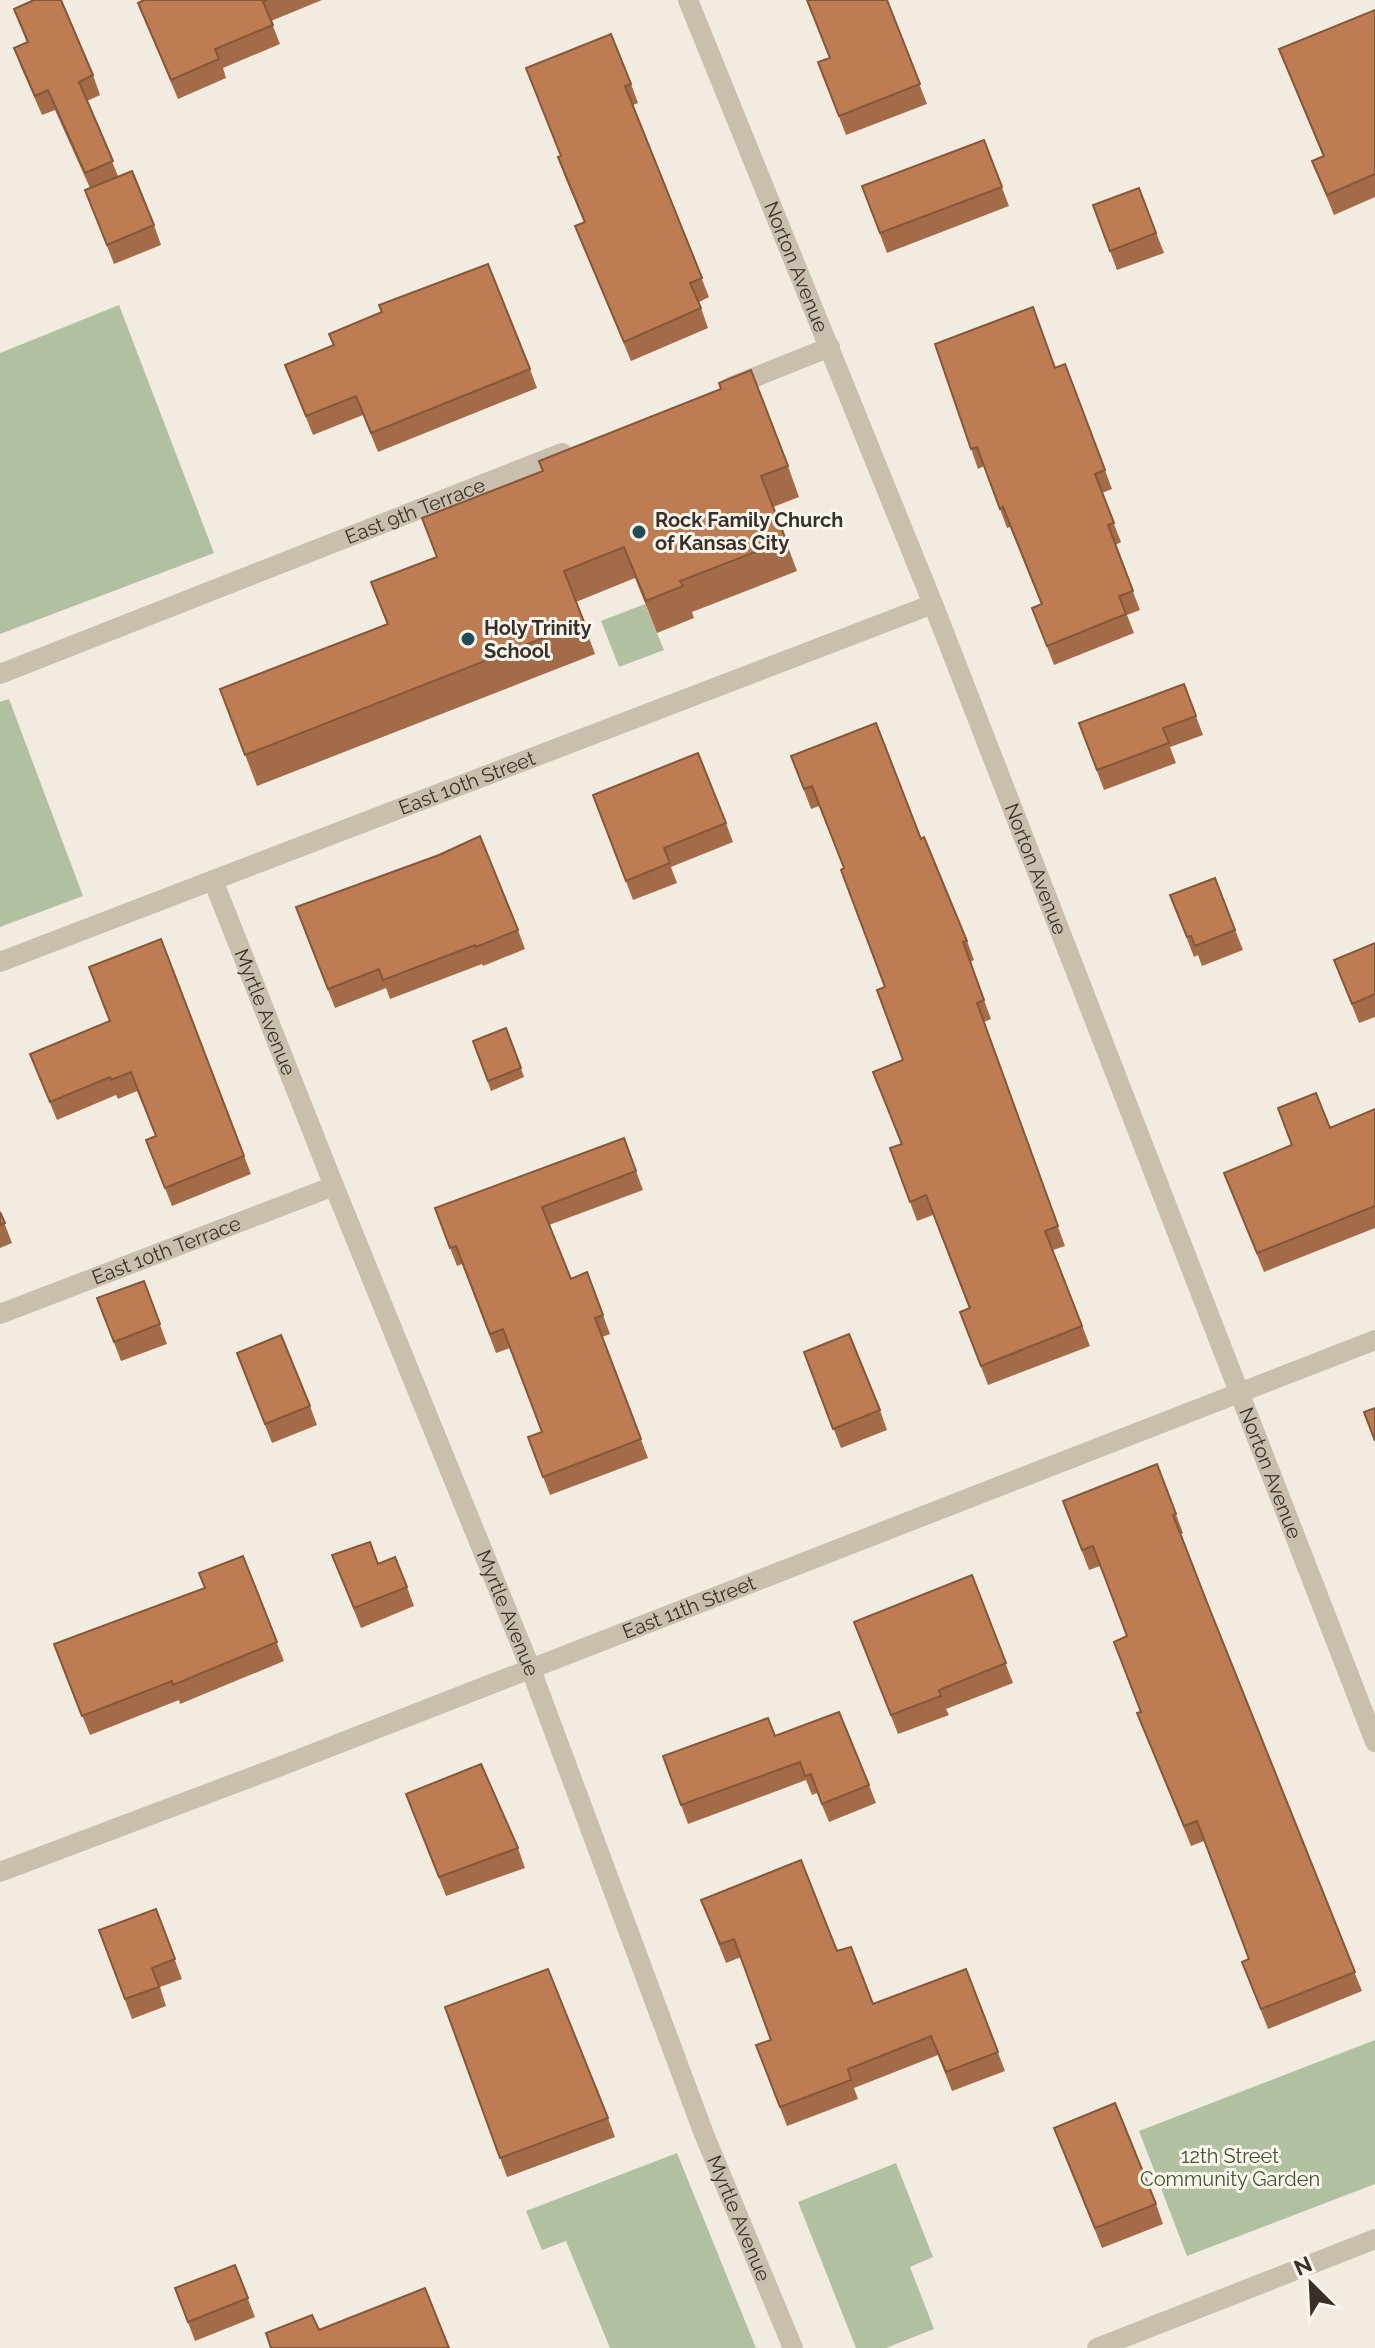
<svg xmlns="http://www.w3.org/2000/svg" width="1375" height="2348" viewBox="0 0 1375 2348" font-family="Raleway,sans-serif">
<rect width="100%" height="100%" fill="#f2ece0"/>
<!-- green -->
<path fill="#b1c0a1" d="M 119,305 L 214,553 L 0,634 L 0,353 Z
M 645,604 L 664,650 L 619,667 L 601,621 Z
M 9,699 L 83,896 L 0,927 L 0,702 Z
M 1375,2040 L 1375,2184 L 1187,2256 L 1139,2131 Z
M 677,2153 L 756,2348 L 610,2348 L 566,2241 L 542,2250 L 526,2211 Z
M 896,2163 L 933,2257 L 910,2267 L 934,2329 L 886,2348 L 856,2348 L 798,2202 Z"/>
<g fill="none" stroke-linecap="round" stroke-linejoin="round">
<!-- minor -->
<g stroke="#cabead" stroke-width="20">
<path id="s1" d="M 688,0 L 933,604 L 1375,1742"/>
<path d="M 730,387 L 830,347"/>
<path id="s2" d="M 0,674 L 562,453"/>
<path id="s3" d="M 213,880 L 334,1186 L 530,1667 L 704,2134 L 793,2348"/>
<path id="s4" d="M 0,962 L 933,604"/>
<path id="s5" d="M 0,1314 L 334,1186"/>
<path id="s6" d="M 0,1872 L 281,1766 L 1375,1340"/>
</g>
<!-- tertiary -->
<path stroke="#cabead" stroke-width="20" d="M 1097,2348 L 1375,2239"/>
</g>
<!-- wall -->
<path fill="#a36b47" d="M 144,0 L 322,0 L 271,21 L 280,44 L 223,68 L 226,78 L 178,99 L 138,3 Z
M 887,0 L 927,104 L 846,135 L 818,62 L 829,58 Z
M 14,9 L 93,75 L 100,95 L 87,101 L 118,176 L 154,225 L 161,245 L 114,264 L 85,190 L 90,188 L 55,110 L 42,115 L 21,67 L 14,48 L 27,42 Z
M 1375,10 L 1375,197 L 1334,215 L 1312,161 L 1323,156 L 1279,49 Z
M 631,84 L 638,103 L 633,105 L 709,297 L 699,302 L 708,328 L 631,361 L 575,226 L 584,222 L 565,177 L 558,157 L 561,156 L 534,87 Z
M 984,140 L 1009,206 L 887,253 L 862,186 Z
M 1139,188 L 1164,253 L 1117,270 L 1093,205 Z
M 935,344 L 1055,368 L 1065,364 L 1112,489 L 1102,493 L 1121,542 L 1115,545 L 1140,610 L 1127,615 L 1134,633 L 1054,665 L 1032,608 L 1041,604 L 1010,527 L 1007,528 L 984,466 L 978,469 Z
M 333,345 L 530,369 L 537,388 L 378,452 L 363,415 L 313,435 L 285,365 Z
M 788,466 L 799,497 L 773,507 L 797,571 L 692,612 L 694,618 L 657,633 L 635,578 L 576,602 L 595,654 L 257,786 L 220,689 L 387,624 L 371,582 Z
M 1184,684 L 1203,735 L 1170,747 L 1176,763 L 1104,790 L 1079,723 Z
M 791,756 L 921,839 L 967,941 L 974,960 L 970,962 L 991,1019 L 984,1022 L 1065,1246 L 1053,1250 L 1090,1346 L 988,1385 L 960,1312 L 969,1308 L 933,1215 L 917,1221 L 890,1148 L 901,1144 L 873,1072 L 903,1060 L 885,987 L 844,869 L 819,806 L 811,809 Z
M 593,795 L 726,823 L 733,842 L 671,867 L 677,883 L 633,900 Z
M 1215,878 L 1243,950 L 1202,966 L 1198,955 L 1194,957 L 1170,895 Z
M 303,927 L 518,930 L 525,949 L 483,966 L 482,964 L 390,999 L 386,988 L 335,1008 Z
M 161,939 L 251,1174 L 172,1206 L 146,1140 L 156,1137 L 137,1091 L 118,1099 L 116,1095 L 57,1120 L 30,1054 L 110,1021 Z
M 1375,943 L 1375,1017 L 1359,1023 L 1334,960 Z
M 506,1028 L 524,1077 L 491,1091 L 473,1041 Z
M 1375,1109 L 1375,1228 L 1264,1272 L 1224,1173 Z
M 624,1138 L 643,1190 L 549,1225 L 571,1279 L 587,1272 L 610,1334 L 602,1337 L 648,1458 L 550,1495 L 528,1437 L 542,1432 L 510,1348 L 496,1353 L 462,1264 L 457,1266 L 435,1208 Z
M 0,1212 L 12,1243 L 0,1248 Z
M 144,1281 L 167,1344 L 121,1361 L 97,1298 Z
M 804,1352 L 880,1410 L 887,1430 L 841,1448 Z
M 237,1353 L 310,1406 L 317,1425 L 272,1443 Z
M 1157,1464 L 1183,1533 L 1181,1534 L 1208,1605 L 1362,1991 L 1268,2029 L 1242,1962 L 1249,1959 L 1204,1841 L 1191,1846 L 1137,1713 L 1140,1712 L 1127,1636 L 1100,1566 L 1089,1570 L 1063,1501 Z
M 332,1555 L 378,1564 L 407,1587 L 414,1606 L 361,1628 Z
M 243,1556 L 284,1661 L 180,1704 L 179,1700 L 90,1735 L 61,1663 L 204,1588 Z
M 972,1575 L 1013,1683 L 946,1709 L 949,1715 L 898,1734 L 854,1622 Z
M 775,1736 L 869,1785 L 876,1803 L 829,1822 L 817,1793 L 812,1795 L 806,1780 L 688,1824 L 663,1756 Z
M 406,1794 L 518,1848 L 525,1868 L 446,1896 Z
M 701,1900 L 837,1951 L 873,2004 L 966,1969 L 1005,2071 L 952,2091 L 938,2055 L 854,2088 L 858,2099 L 787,2126 L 756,2045 L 771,2040 L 741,1957 L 726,1963 Z
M 156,1909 L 182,1979 L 160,1987 L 166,2006 L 132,2019 L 99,1930 Z
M 445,2007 L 608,2118 L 615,2137 L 507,2177 Z
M 1054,2128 L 1156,2204 L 1163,2224 L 1102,2248 Z
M 235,2265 L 255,2317 L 195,2341 L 175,2288 Z"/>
<!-- building -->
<path fill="#be7c52" stroke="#855739" stroke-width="2" d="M 34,0 L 61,0 L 93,75 L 79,82 L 113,161 L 85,173 L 48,90 L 35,96 L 14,48 L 28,42 L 14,9 Z
M 144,0 L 267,0 L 263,2 L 273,25 L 215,49 L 219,59 L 171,80 L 138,3 Z
M 807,0 L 887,0 L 920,84 L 839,116 L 818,62 L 830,58 Z
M 1375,10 L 1375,174 L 1327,195 L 1312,161 L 1324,156 L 1279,49 Z
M 611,34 L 631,84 L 625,86 L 702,278 L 690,283 L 701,308 L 624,342 L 575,226 L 585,222 L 558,157 L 561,156 L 526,68 Z
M 984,140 L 1002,187 L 880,233 L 862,186 Z
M 132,171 L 154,225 L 107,245 L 85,190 Z
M 1139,188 L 1156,233 L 1110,251 L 1093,205 Z
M 488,264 L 530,369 L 371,433 L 356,396 L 306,416 L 285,365 L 334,345 L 329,334 L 382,312 L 379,305 Z
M 1033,307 L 1055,368 L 1065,364 L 1105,470 L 1095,474 L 1114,523 L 1108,525 L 1133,591 L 1119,596 L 1126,614 L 1047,646 L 1032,608 L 1042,604 L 1003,507 L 1000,509 L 977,447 L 971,449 L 935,344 Z
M 751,370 L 788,466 L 761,476 L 786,540 L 680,581 L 683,586 L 646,601 L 624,547 L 564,571 L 584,622 L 245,755 L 220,689 L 388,624 L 371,582 L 437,557 L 422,518 L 543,471 L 539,461 L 721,389 L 719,383 Z
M 1184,684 L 1196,716 L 1163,728 L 1169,743 L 1097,770 L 1079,723 Z
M 876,723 L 921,839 L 924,837 L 967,941 L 963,942 L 984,1000 L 977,1003 L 1058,1226 L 1045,1231 L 1082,1326 L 981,1366 L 960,1312 L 970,1308 L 926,1195 L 910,1202 L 890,1148 L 902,1144 L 873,1072 L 903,1060 L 877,990 L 885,987 L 841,870 L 844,868 L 812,786 L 804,789 L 791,756 Z
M 698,753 L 726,823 L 664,848 L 670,863 L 626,881 L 593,795 Z
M 480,836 L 518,930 L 476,947 L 475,945 L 383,980 L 379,969 L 328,989 L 296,907 L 439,855 Z
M 1215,878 L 1235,930 L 1195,946 L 1191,936 L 1187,937 L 1170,895 Z
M 161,939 L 244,1156 L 165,1188 L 146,1140 L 156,1136 L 131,1072 L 111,1080 L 110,1077 L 50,1102 L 30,1054 L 110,1021 L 89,967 Z
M 1375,943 L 1375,994 L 1352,1004 L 1334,960 Z
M 506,1028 L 521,1068 L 488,1081 L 473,1041 Z
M 1316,1093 L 1330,1128 L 1375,1109 L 1375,1206 L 1257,1253 L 1224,1173 L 1292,1145 L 1278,1108 Z
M 624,1138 L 636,1171 L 542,1207 L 571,1279 L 587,1272 L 603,1315 L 595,1318 L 641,1439 L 543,1477 L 528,1437 L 542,1432 L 503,1329 L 490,1334 L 456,1246 L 450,1248 L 435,1208 Z
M 0,1212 L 5,1223 L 0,1225 Z
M 144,1281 L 160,1324 L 114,1342 L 97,1298 Z
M 849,1334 L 880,1410 L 833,1429 L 804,1352 Z
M 281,1335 L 310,1406 L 265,1424 L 237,1353 Z
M 1375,1408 L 1375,1441 L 1364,1412 Z
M 1157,1464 L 1176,1514 L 1173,1515 L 1208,1605 L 1355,1972 L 1261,2009 L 1242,1962 L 1249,1959 L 1197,1821 L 1184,1826 L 1137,1713 L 1141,1712 L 1114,1642 L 1127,1636 L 1093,1546 L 1082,1550 L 1063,1501 Z
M 370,1542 L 378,1564 L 395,1557 L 407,1587 L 354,1608 L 332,1555 Z
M 243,1556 L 277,1642 L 173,1685 L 172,1681 L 82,1716 L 54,1644 L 205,1588 L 199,1573 Z
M 972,1575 L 1006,1663 L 939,1690 L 941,1696 L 891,1715 L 854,1622 Z
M 839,1712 L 869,1785 L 822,1804 L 811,1774 L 805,1776 L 800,1762 L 681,1805 L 663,1756 L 768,1718 L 775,1736 Z
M 481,1764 L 518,1848 L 439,1877 L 406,1794 Z
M 801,1860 L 837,1951 L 851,1947 L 873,2004 L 966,1969 L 998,2052 L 946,2072 L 931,2036 L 848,2069 L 851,2080 L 780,2107 L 756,2045 L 771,2040 L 734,1939 L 720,1944 L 701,1900 Z
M 156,1909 L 175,1959 L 152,1968 L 159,1987 L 125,1999 L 99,1930 Z
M 548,1969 L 608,2118 L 500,2158 L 445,2007 Z
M 1115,2103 L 1156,2204 L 1095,2228 L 1054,2128 Z
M 235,2265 L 248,2298 L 188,2322 L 175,2288 Z
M 425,2288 L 449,2348 L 271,2348 L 266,2333 L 312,2315 L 319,2330 Z"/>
<!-- markers -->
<g fill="#234c57" stroke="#f9f5ed" stroke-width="3">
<circle cx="639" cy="532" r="8"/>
<circle cx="468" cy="639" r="8"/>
</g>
<g text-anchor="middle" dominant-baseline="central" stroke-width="6" stroke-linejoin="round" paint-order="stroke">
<!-- street labels -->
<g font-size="20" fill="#38312b" stroke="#f9f5ed">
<text stroke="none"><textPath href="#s1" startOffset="288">Norton Avenue</textPath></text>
<text stroke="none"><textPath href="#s2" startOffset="446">East 9th Terrace</textPath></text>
<text stroke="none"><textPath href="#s4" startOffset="500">East 10th Street</textPath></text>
<text stroke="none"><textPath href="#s1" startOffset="936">Norton Avenue</textPath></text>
<text stroke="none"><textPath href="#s3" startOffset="142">Myrtle Avenue</textPath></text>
<text stroke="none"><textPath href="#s5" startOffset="178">East 10th Terrace</textPath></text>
<text stroke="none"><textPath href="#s1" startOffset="1584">Norton Avenue</textPath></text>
<text stroke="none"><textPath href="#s6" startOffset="738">East 11th Street</textPath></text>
<text stroke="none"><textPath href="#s3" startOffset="790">Myrtle Avenue</textPath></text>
<text stroke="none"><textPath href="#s3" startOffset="1438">Myrtle Avenue</textPath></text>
</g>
<!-- poi labels -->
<g font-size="20" font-weight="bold" fill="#38312b" stroke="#f9f5ed" text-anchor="start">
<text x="655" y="520">Rock Family Church<tspan x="655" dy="23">of Kansas City</tspan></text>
<text x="484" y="628">Holy Trinity<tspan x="484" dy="23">School</tspan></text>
</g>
<!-- park labels -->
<g font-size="20" fill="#425530" stroke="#f9f5ed">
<text x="1230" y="2156">12th Street<tspan x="1230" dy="23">Community Garden</tspan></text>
</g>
</g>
<!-- north arrow -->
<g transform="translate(1311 2284) rotate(336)" stroke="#f9f5ed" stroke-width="6" paint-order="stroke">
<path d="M0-6L14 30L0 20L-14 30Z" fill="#38312b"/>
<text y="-12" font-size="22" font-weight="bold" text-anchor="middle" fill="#38312b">N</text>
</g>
</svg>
